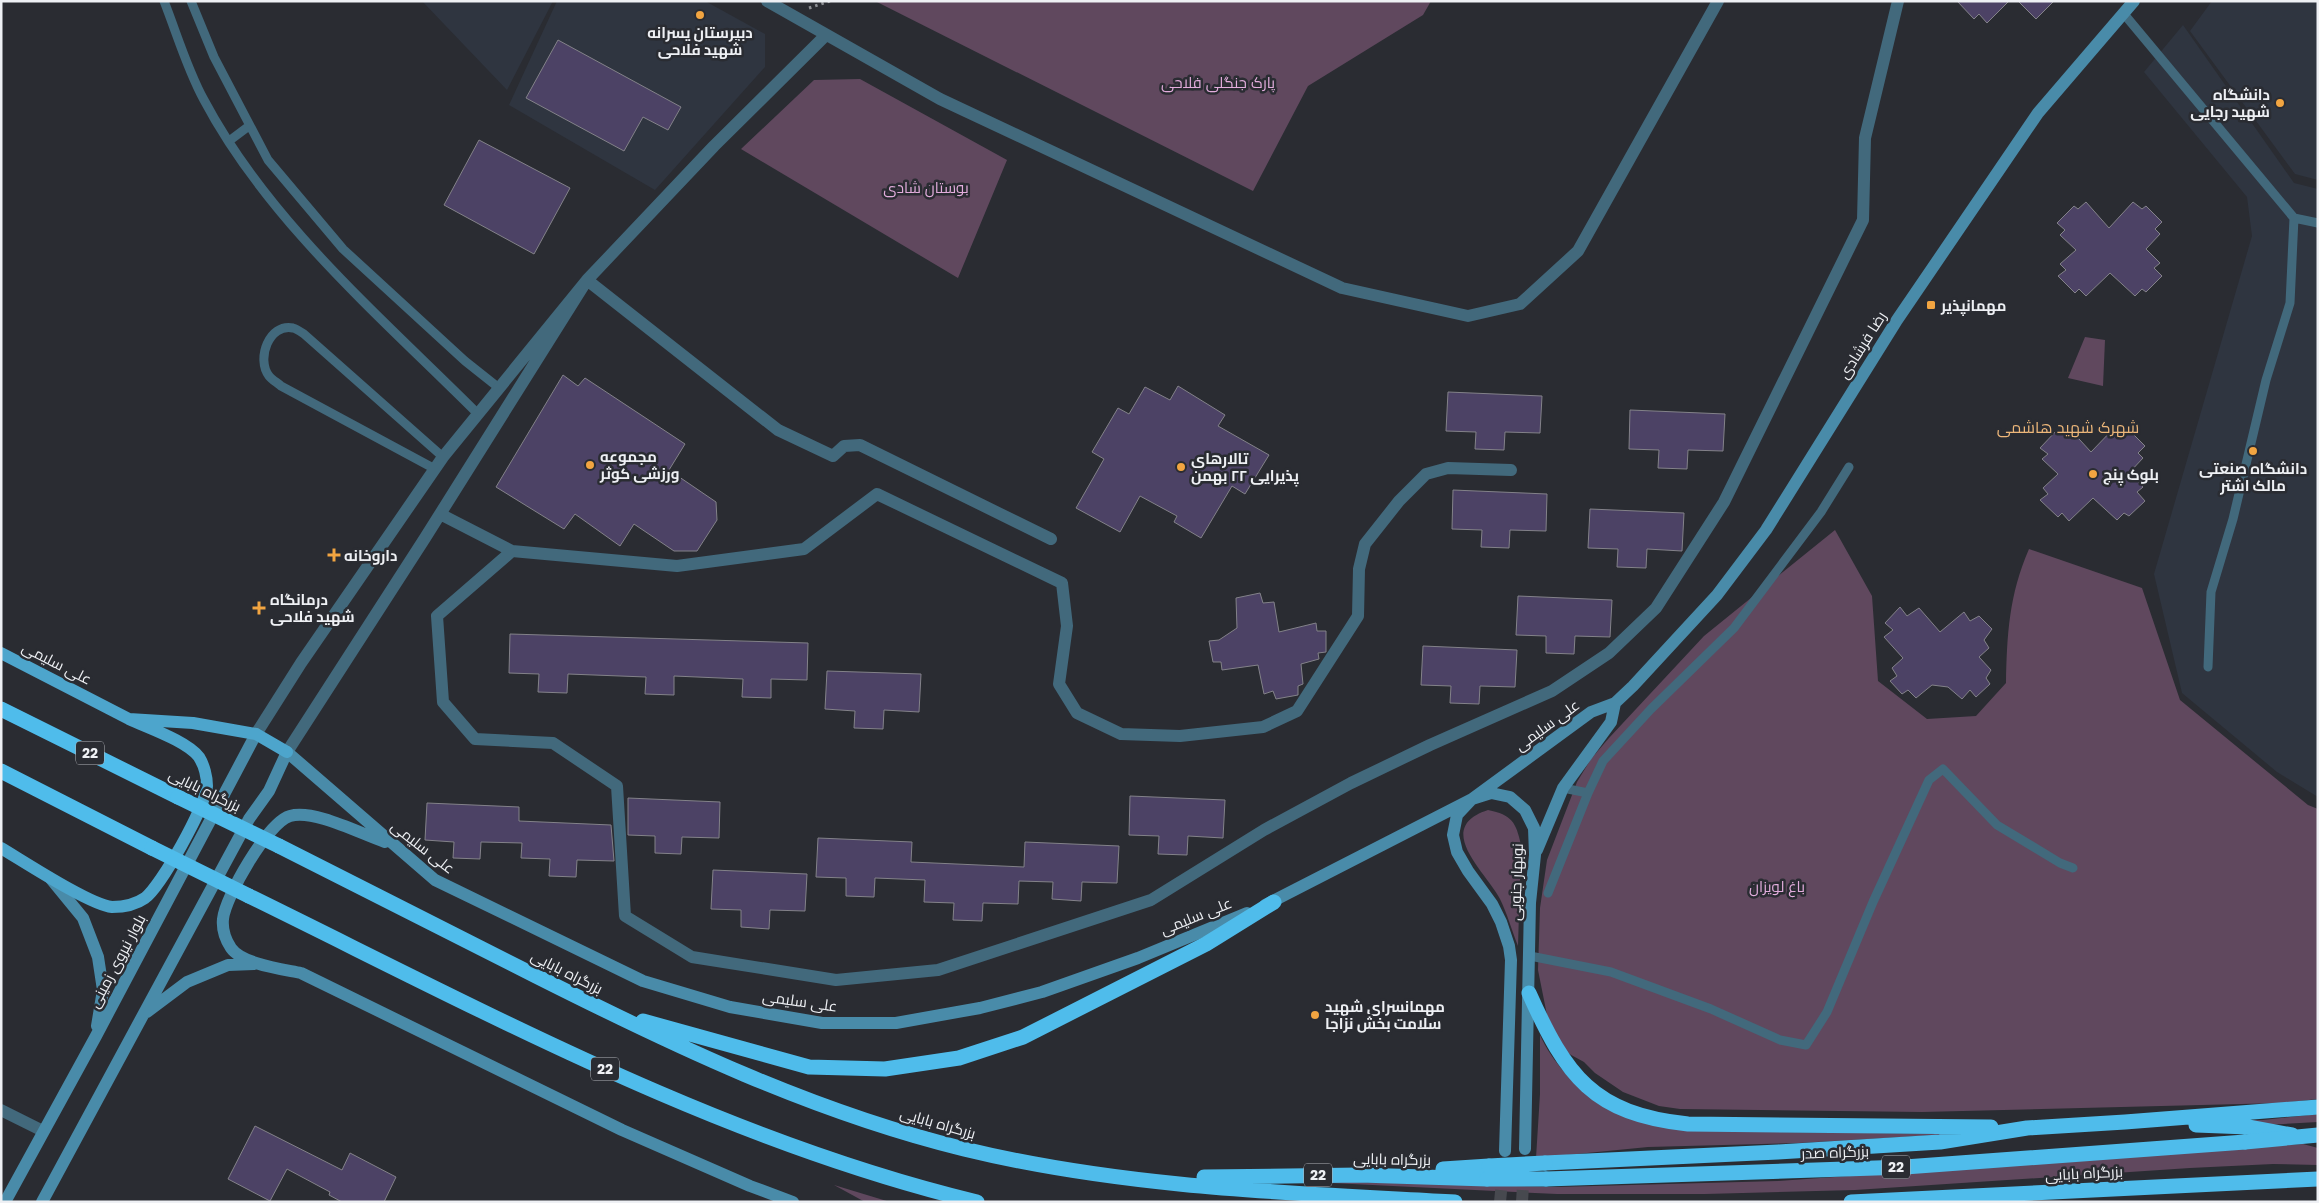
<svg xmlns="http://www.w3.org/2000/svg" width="2319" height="1203" viewBox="0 0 2319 1203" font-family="Poppins,Cairo,sans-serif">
<rect width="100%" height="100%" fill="#2a2c32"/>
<!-- built -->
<path fill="#2f3540" d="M 422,1 L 553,1 L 507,90 Z
M 557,1 L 705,1 L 765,34 L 765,67 L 655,190 L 509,105 Z
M 2212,1 L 2318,1 L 2318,180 L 2295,174 L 2190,31 Z
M 2183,25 L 2294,183 L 2318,189 L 2318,797 L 2277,772 L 2182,693 L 2154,574 L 2252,236 L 2247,197 L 2144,72 Z"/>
<!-- green -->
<path fill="#60485e" d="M 875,1 L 1431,1 L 1423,15 L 1308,86 L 1253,191 Z
M 860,79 L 1007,160 L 958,278 L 741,149 L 814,80 Z
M 2085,337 L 2105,340 L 2103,386 L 2068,378 Z
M 1835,530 L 1872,596 L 1878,681 L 1927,719 L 1976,716 L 2006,683 C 2007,634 2009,595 2029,549 L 2142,588 L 2180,700 L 2308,805 L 2318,809 L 2318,1099 L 2281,1103 L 1922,1112 L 1680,1109 L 1659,1106 L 1623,1092 L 1595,1073 L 1584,1062 L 1562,1050 L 1548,1020 L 1538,970 L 1540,908 L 1547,860 L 1577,782 L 1591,759 L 1609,738 L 1704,636 Z
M 1488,810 C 1512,815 1516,822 1521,845 L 1518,946 C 1512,931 1507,913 1500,899 C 1485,871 1433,828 1488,810 Z
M 1540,1035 C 1553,1064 1575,1085 1600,1104 L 1781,1132 L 1954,1134 L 1799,1143 L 1648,1147 L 1536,1158 L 1540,1094 Z
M 2318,1114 L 2318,1122 L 2263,1125 L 2178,1122 L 2263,1120 Z
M 2303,1144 L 2318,1148 L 2318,1165 L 2273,1164 L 2190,1168 L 1855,1190 L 1705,1194 L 1557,1194 L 1268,1180 L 1557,1187 L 1778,1181 Z
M 834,1185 L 890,1202 L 865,1202 Z"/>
<!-- building -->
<path fill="#4c4265" stroke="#838289" d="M 1957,1 L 2009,1 L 1987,23 L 1979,14 L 1974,19 Z
M 2018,1 L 2054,1 L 2036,19 Z
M 558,40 L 681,107 L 668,130 L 643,117 L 624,151 L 526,98 Z
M 479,140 L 570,188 L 534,254 L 444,205 Z
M 2086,202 L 2109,228 L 2133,202 L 2142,209 L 2146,206 L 2162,222 L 2155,229 L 2160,234 L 2146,249 L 2160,263 L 2154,268 L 2162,276 L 2146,292 L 2142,289 L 2135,296 L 2110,273 L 2086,296 L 2079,289 L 2075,293 L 2058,276 L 2066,270 L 2060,264 L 2076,250 L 2060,235 L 2065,230 L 2057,223 L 2074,206 L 2078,209 Z
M 563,375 L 578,386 L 585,378 L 685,444 L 669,470 L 716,502 L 717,520 L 697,551 L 674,551 L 634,524 L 620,546 L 575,514 L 564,529 L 496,487 Z
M 1178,386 L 1225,415 L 1218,426 L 1269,455 L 1245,494 L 1232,486 L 1201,538 L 1174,522 L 1177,516 L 1140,496 L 1120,532 L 1076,508 L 1104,459 L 1092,452 L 1118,408 L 1129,414 L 1145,387 L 1170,400 Z
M 1448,392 L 1542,396 L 1540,433 L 1505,432 L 1504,450 L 1475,449 L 1476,432 L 1446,431 Z
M 1630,410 L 1725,414 L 1723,451 L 1688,450 L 1687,469 L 1658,468 L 1659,450 L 1629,449 Z
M 2116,426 L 2125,433 L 2129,430 L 2145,446 L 2138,453 L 2143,458 L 2129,473 L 2143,487 L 2137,492 L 2145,501 L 2129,516 L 2124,513 L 2117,520 L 2093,498 L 2069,521 L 2062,513 L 2058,517 L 2040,500 L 2048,494 L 2043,488 L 2058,474 L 2042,459 L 2048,454 L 2040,448 L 2057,430 L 2061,433 L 2068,427 L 2091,452 Z
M 1453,490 L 1547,494 L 1546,531 L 1510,530 L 1509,548 L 1481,547 L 1482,530 L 1452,529 Z
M 1590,509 L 1684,513 L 1682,551 L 1647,549 L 1646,568 L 1617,567 L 1618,549 L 1588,548 Z
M 1260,593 L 1263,603 L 1274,602 L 1279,632 L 1316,623 L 1317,631 L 1326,631 L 1326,652 L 1318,653 L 1319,659 L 1301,664 L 1303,684 L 1298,686 L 1298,695 L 1276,699 L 1273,691 L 1264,694 L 1258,665 L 1222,670 L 1221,662 L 1213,662 L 1209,641 L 1219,640 L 1237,628 L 1236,598 Z
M 1518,596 L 1612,600 L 1610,637 L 1575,636 L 1574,654 L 1546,653 L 1546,636 L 1516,635 Z
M 1900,607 L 1907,616 L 1919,608 L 1940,632 L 1964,612 L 1970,621 L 1979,616 L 1992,629 L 1984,640 L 1989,648 L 1979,657 L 1991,670 L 1986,678 L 1990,684 L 1976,697 L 1970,690 L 1962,699 L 1948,687 L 1932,685 L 1916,698 L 1908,690 L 1902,694 L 1890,681 L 1897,676 L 1892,668 L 1903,658 L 1884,637 L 1893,630 L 1885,623 Z
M 510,634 L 808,643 L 807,680 L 771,679 L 771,698 L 742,697 L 743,679 L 674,676 L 674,695 L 645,694 L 646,677 L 568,674 L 567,693 L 538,692 L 539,674 L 509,673 Z
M 1423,646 L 1517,650 L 1515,687 L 1480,686 L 1479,704 L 1450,703 L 1451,686 L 1421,685 Z
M 827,671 L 921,674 L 919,712 L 884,710 L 883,729 L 854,728 L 855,711 L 825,709 Z
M 1130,796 L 1225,800 L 1223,838 L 1188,836 L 1187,855 L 1158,854 L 1159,836 L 1129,835 Z
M 628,798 L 720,802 L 719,838 L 682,837 L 681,854 L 655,853 L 655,836 L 628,835 Z
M 427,803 L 519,807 L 519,821 L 611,825 L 614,861 L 577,860 L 576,877 L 549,876 L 550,859 L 521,858 L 522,843 L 481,842 L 480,859 L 453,858 L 454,842 L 425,840 Z
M 818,838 L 912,842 L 911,862 L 1024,867 L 1025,842 L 1119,846 L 1117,883 L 1082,882 L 1081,901 L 1052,899 L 1053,882 L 1019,881 L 1018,904 L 983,903 L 982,921 L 953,920 L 954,903 L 924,902 L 925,880 L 875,878 L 874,897 L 846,896 L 846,878 L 816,877 Z
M 713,870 L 807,874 L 805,911 L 770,910 L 769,929 L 741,927 L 741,910 L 711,909 Z
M 255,1126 L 342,1170 L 350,1153 L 396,1177 L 384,1202 L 342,1202 L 329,1195 L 330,1192 L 287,1169 L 270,1201 L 228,1179 Z"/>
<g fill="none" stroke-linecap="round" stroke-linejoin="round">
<!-- secondary-tunnel -->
<path stroke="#47494f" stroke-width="12" stroke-dasharray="12 6" stroke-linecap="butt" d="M 1500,1202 L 1503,1171
M 1522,1202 L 1524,1169"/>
<!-- path -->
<path stroke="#8e9095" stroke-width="3" stroke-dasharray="2.5 4" stroke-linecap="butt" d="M 809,8 L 830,1"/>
<!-- lane -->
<path stroke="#42697c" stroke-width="9" d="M 164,1 C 177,34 187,69 204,100 C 268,221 382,318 478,414
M 191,1 L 214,57 L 268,160 L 343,249 L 465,361 L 499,388
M 2124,14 L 2294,218 L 2318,223
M 229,141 L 249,126
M 435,469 L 281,386 C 278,383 272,380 269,376 C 256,359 269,323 293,328 C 297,329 301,332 304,334 L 443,457
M 2208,667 L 2211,592 L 2233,519 L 2266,380 L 2290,303 L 2294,218
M 1588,793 L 1603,761 L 1651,709 L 1734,628 L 1821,512 L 1849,467
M 1548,893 L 1588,793 L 1563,788
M 1530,956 L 1611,972 L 1711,1009 L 1780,1040 L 1806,1045 L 1827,1012 L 1873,902 L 1929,780 L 1943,769 L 1997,825 L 2060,863 L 2073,868"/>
<!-- street -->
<path stroke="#42697c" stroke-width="12" d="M 767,1 L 940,99 L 1342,288 L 1468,316 L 1520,304 L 1578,251 L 1718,1
M 826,35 L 714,146 L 587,280 L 778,430 L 833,456 L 844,446 L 860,445 L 1051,539
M 1511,470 L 1448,468 L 1426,474 L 1399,501 L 1365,544 L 1359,569 L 1358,616 L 1297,711 L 1263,727 L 1180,736 L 1121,734 L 1077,713 L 1059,684 L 1067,626 L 1062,583 L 877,494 L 804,549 L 677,566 L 512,551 L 437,616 L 443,702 L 475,739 L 553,743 L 617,786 L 625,916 L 692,957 L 836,980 L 938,970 L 1151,900 L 1264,830 L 1351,783 L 1430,745 L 1552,691 L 1609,653 L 1656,608 L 1724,502 L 1863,220 L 1865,138 L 1898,1
M 440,514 L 512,551
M 256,734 L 301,663 L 443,457 L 587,280 L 425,538 L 287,752
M 1,1110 L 43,1131"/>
<!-- secondary -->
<path stroke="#498ba9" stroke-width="12" d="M 385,842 C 361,834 314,809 290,816 C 268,822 225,897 223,919 C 222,929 225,939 231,948 C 242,964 282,969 301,973 L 622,1130 L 750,1186 L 793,1202
M 1537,850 L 1563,788 L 1611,722 L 1615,703
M 51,879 L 83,918 L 98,957 L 103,990 L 97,1026
M 1265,905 L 1472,799 L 1591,712 L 1615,703 L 1633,686 L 1717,595 L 1766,530 L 1897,320 L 2038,113 L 2134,1
M 147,1012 L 187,982 L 228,965 L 254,964
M 1505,1151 L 1511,960 L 1509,946 L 1501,922 L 1492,904 L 1468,871 L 1457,852 L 1453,835 L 1457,815 L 1472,799 L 1491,793 L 1510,797 L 1525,810 L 1534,828 L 1535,855 L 1530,903 L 1525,1149
M 5,1202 L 96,1036 L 256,734
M 42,1202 L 249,819 L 269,791 L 287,752 L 435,880 L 643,981 L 730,1007 L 822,1023 L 896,1023 L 980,1008 L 1042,992 L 1138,958 L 1247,913"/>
<!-- primary -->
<path stroke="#4da5cc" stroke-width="12" d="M 1,653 L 129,719 L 193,723 L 256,734 L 287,752
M 1,848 C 23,861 90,905 112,907 C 123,907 135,905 145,898 C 161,886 206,806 207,786 C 207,777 204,765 199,757 C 187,741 148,728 129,719"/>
<!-- highway -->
<path stroke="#4fbceb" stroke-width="15" d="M 1,709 L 178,797
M 1,771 L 152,848
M 279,846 C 364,889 450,932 536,976 C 673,1045 813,1112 964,1149 C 1124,1188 1291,1193 1455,1202
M 249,896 C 486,1012 720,1140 977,1202
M 1529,993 C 1566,1076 1593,1114 1688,1124 L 1991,1127
M 643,1021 L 809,1067 L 885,1069 L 959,1058 L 1023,1037 L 1206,944 L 1274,902
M 2196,1125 L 2248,1127 L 2292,1135
M 1545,1163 L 1778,1152 L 1940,1142 L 2027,1128 L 2125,1122 L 2318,1107
M 1443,1169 L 1489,1166
M 1204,1177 L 1360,1175 L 1487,1179
M 1546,1179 L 1905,1167 L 2245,1142
M 1851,1202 L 2318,1179"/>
<!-- highway-bridge -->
<path stroke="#4fbceb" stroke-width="15" d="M 178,797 L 279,846
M 152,848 L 249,896
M 2245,1142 L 2318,1135
M 1489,1166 L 1545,1163
M 1487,1179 L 1546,1179"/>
</g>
<!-- markers -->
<g fill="#f2a541" stroke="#2a2c32" stroke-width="2">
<circle cx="700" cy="15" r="5"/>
<circle cx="2280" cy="103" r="5"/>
<rect x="1926" y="300" width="10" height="10" rx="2.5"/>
<circle cx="2253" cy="451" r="5"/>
<circle cx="590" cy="465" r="5"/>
<circle cx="1181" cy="467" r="5"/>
<circle cx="2093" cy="474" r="5"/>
<path d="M331.5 547.5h5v5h5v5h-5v5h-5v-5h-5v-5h5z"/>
<path d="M256.5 600.5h5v5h5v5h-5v5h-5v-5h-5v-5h5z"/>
<circle cx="1315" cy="1015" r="5"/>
</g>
<g text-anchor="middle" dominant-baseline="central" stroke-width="5" stroke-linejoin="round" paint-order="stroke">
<!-- shield labels -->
<g fill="#2a2c32" stroke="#b3b5ba" stroke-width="1">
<rect x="76" y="741.5" width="28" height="23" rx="4"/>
<rect x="591" y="1057.5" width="28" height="23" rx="4"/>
<rect x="1882" y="1155.5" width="28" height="23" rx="4"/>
<rect x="1304" y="1163.5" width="28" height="23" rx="4"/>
</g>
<g font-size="14" font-weight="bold" fill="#eef0f4">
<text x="90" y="753">22</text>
<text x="605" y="1069">22</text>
<text x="1896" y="1167">22</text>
<text x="1318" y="1175">22</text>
</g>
<!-- poi labels -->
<g font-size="15" font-weight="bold" fill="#eef0f4" stroke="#2a2c32" text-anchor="start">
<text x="700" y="32" text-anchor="middle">دبیرستان پسرانه<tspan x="700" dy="17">شهید فلاحی</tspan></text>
<text x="2270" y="94" text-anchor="end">دانشگاه<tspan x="2270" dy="17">شهید رجایی</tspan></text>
<text x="1941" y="305">مهمانپذیر</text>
<text x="600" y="456">مجموعه<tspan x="600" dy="17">ورزشی کوثر</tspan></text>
<text x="1191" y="458">تالارهای<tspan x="1191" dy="17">پذیرایی ۲۲ بهمن</tspan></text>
<text x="2253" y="468" text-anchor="middle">دانشگاه صنعتی<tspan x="2253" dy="17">مالک اشتر</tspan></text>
<text x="2103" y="474">بلوک پنج</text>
<text x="344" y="555">داروخانه</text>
<text x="270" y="599">درمانگاه<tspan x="270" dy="17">شهید فلاحی</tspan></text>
<text x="1325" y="1006">مهمانسرای شهید<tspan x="1325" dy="17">سلامت بخش نزاجا</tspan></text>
</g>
<!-- park labels -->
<g font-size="15" fill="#e3addd" stroke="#2a2c32">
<text x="1218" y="82">پارک جنگلی فلاحی</text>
<text x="926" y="187">بوستان شادی</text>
<text x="1777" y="886">باغ لویزان</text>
</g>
<!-- street labels -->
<g font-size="15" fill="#eef0f4" stroke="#2a2c32">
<text transform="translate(1862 345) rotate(-58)">رضا فرشادی</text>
<text transform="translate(57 663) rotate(27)">علی سلیمی</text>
<text transform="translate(1547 725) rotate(-36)">علی سلیمی</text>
<text transform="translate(205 790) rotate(26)">بزرگراه بابایی</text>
<text transform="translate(423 847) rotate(38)">علی سلیمی</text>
<text transform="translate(1516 882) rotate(-88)">نوبهار جنوبی</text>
<text transform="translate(1196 916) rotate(-22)">علی سلیمی</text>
<text transform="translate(117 961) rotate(-62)">بلوار نیروی زمینی</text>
<text transform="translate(567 972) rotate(27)">بزرگراه بابایی</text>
<text transform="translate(800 1001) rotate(8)">علی سلیمی</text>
<text transform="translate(938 1123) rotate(16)">بزرگراه بابایی</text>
<text transform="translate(1835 1152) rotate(-2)">بزرگراه صدر</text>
<text transform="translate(1392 1159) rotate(1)">بزرگراه بابایی</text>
<text transform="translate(2084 1173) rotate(-3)">بزرگراه بابایی</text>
</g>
<!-- neighbourhood labels -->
<g font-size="16" fill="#edb77a" stroke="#2a2c32">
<text x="2068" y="427">شهرک شهید هاشمی</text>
</g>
</g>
<!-- border -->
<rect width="2319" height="1203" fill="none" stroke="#eef0f4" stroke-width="5"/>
</svg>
